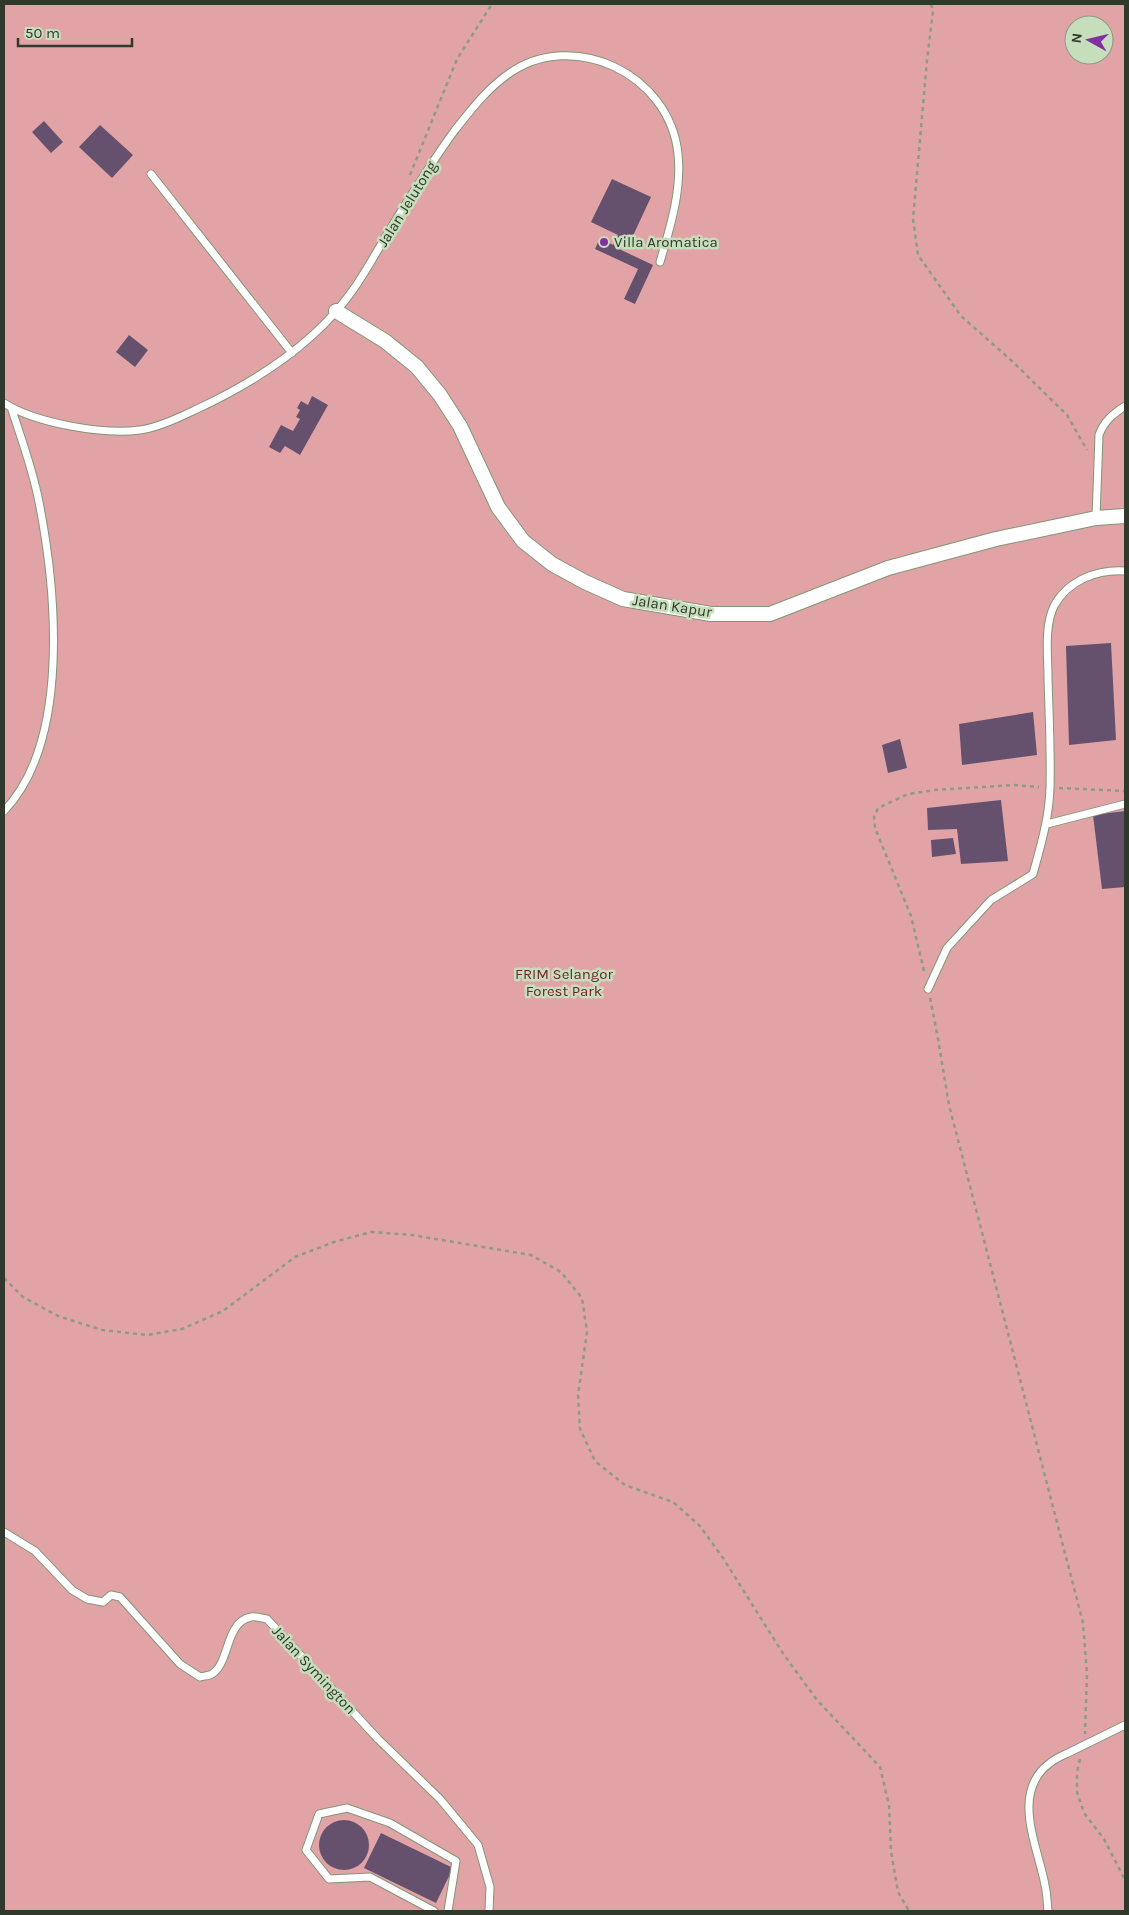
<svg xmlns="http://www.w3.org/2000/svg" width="1129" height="1915" viewBox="0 0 1129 1915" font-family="Karla,sans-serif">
<rect width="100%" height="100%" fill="#bad1af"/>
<!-- green -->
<path fill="#e2a3a7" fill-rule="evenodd" d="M 4,4 L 1125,4 L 1125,1911 L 4,1911 ZM 1074,25 L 1104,25 L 1104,55 L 1074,55 Z"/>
<!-- building -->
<path fill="#65516e" d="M 44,121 L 63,142 L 51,153 L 32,132 Z
M 100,125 L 133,155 L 112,178 L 79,147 Z
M 612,179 L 651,197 L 631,240 L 624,237 L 619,249 L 653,265 L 635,304 L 624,299 L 638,269 L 595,249 L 600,238 L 613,245 L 618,235 L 591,222 Z
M 129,335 L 148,350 L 135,367 L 116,352 Z
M 312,396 L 328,405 L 300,455 L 285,446 L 280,453 L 269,447 L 281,425 L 293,431 L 300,419 L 296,417 L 300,410 L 297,408 L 301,401 L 308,405 Z
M 1111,643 L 1116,740 L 1069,745 L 1066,646 Z
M 1033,712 L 1037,755 L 962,765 L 959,724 Z
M 900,739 L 907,768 L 888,773 L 882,745 Z
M 1001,800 L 1008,861 L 961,864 L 957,829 L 928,830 L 927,808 Z
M 1125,811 L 1125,887 L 1102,889 L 1093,815 Z
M 953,838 L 956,854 L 932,857 L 931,840 Z
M319 1845a25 25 0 1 1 50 0a25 25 0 1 1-50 0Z
M 381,1833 L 453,1868 L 436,1903 L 364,1868 Z"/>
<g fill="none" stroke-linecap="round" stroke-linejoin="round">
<!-- lane casing -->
<g stroke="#819677" stroke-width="9">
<path id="lane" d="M 151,174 L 292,353
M 4,403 C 35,423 103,435 140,430 C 160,427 180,417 197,409 C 257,381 317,343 355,287 C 366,271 376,253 386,236 C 408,200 430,164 455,130 C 471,110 486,90 507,75 C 572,27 670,74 678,154 C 682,190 670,228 660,262
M 1096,518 L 1099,435 C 1104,421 1113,414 1125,406
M 4,811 C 71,741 56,589 39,502 C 33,470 21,438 11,407
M 1047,824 L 1125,804
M 928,989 L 947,948 L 991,900 L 1033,874 C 1041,845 1049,818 1050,788 C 1051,752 1049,714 1048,678 C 1048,655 1044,627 1054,606 C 1068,580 1098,569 1125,571
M 4,1532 L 35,1551 L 72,1590 L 87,1599 L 103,1602 L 111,1595 L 120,1597 L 180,1664 L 200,1677 C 203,1676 209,1676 212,1674 C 230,1663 225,1622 251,1617 C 255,1616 262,1618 267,1619 L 378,1739 L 440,1799 L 478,1845 L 490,1887 L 489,1911
M 434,1911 L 370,1877 L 329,1879 L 306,1850 L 319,1814 L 347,1808 L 390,1823 L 456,1861 L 448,1911
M 1048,1911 C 1047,1902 1047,1893 1045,1885 C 1038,1847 1010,1792 1050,1763 C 1056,1758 1064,1755 1070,1752 C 1088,1743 1107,1734 1125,1725"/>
</g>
<!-- street casing -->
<g stroke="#819677" stroke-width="16">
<path id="street" d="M 336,311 L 385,341 L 417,367 L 440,395 L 460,426 L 498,507 L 523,541 L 552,564 L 585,582 L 623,599 L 711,614 L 770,614 L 888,568 L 996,539 L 1096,518 L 1125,516"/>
</g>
<!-- path -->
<path stroke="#8a9c81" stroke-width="2.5" stroke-dasharray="4 4" stroke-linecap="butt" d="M 931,4 L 933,11 L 927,60 L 913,219 L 918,255 L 961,316 L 1012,361 L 1067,415 L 1087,450
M 410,175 L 457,59 L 492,4
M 1059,788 L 1125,791
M 924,971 L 911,916 L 875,828 L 874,817 L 878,808 L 908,794 L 935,790 L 1014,785 L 1039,787
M 930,998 L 937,1033 L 949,1105 L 1083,1623 L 1087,1674 L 1085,1734
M 4,1278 L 23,1297 L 58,1316 L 102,1330 L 147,1335 L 182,1329 L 223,1311 L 295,1257 L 334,1242 L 371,1232 L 412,1235 L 531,1255 L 561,1272 L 582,1298 L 587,1332 L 578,1395 L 580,1429 L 595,1461 L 625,1485 L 673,1502 L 699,1525 L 723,1558 L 784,1655 L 817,1700 L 880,1767 L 889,1805 L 891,1851 L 898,1892 L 909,1911
M 1080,1759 L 1077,1772 L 1077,1792 L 1084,1813 L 1104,1839 L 1125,1880"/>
<!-- lane -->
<use href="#lane" stroke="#fff" stroke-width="7"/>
<!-- street -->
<use href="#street" stroke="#fff" stroke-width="14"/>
</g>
<!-- markers -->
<circle fill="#81309f" stroke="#c7debc" stroke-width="2" cx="604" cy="242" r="5"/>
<g text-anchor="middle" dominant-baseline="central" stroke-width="5" stroke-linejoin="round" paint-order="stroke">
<!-- street labels -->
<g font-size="15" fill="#30392c" stroke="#c7debc">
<text transform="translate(407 204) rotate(-58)">Jalan Jelutong</text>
<text transform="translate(672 606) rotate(9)">Jalan Kapur</text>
<text transform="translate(314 1670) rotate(47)">Jalan Symington</text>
</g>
<!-- poi labels -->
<g font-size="15" fill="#30392c" stroke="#c7debc" text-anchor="start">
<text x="614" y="242">Villa Aromatica</text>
</g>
<!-- park labels -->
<g font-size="15" fill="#72202d" stroke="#c7debc">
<text x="564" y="974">FRIM Selangor<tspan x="564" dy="17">Forest Park</tspan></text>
</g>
</g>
<!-- border -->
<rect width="1129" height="1915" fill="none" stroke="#30392c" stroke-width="10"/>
<!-- north arrow -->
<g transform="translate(1089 40) rotate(278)"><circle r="24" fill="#c7debc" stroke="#8b9c82"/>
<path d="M0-4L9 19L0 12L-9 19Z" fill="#81309f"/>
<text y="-8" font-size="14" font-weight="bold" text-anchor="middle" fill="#30392c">N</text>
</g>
<!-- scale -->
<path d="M18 38v8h114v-8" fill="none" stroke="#30392c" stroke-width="2.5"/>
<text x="25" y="38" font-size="15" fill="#30392c" stroke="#c7debc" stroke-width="4" paint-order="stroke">50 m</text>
</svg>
